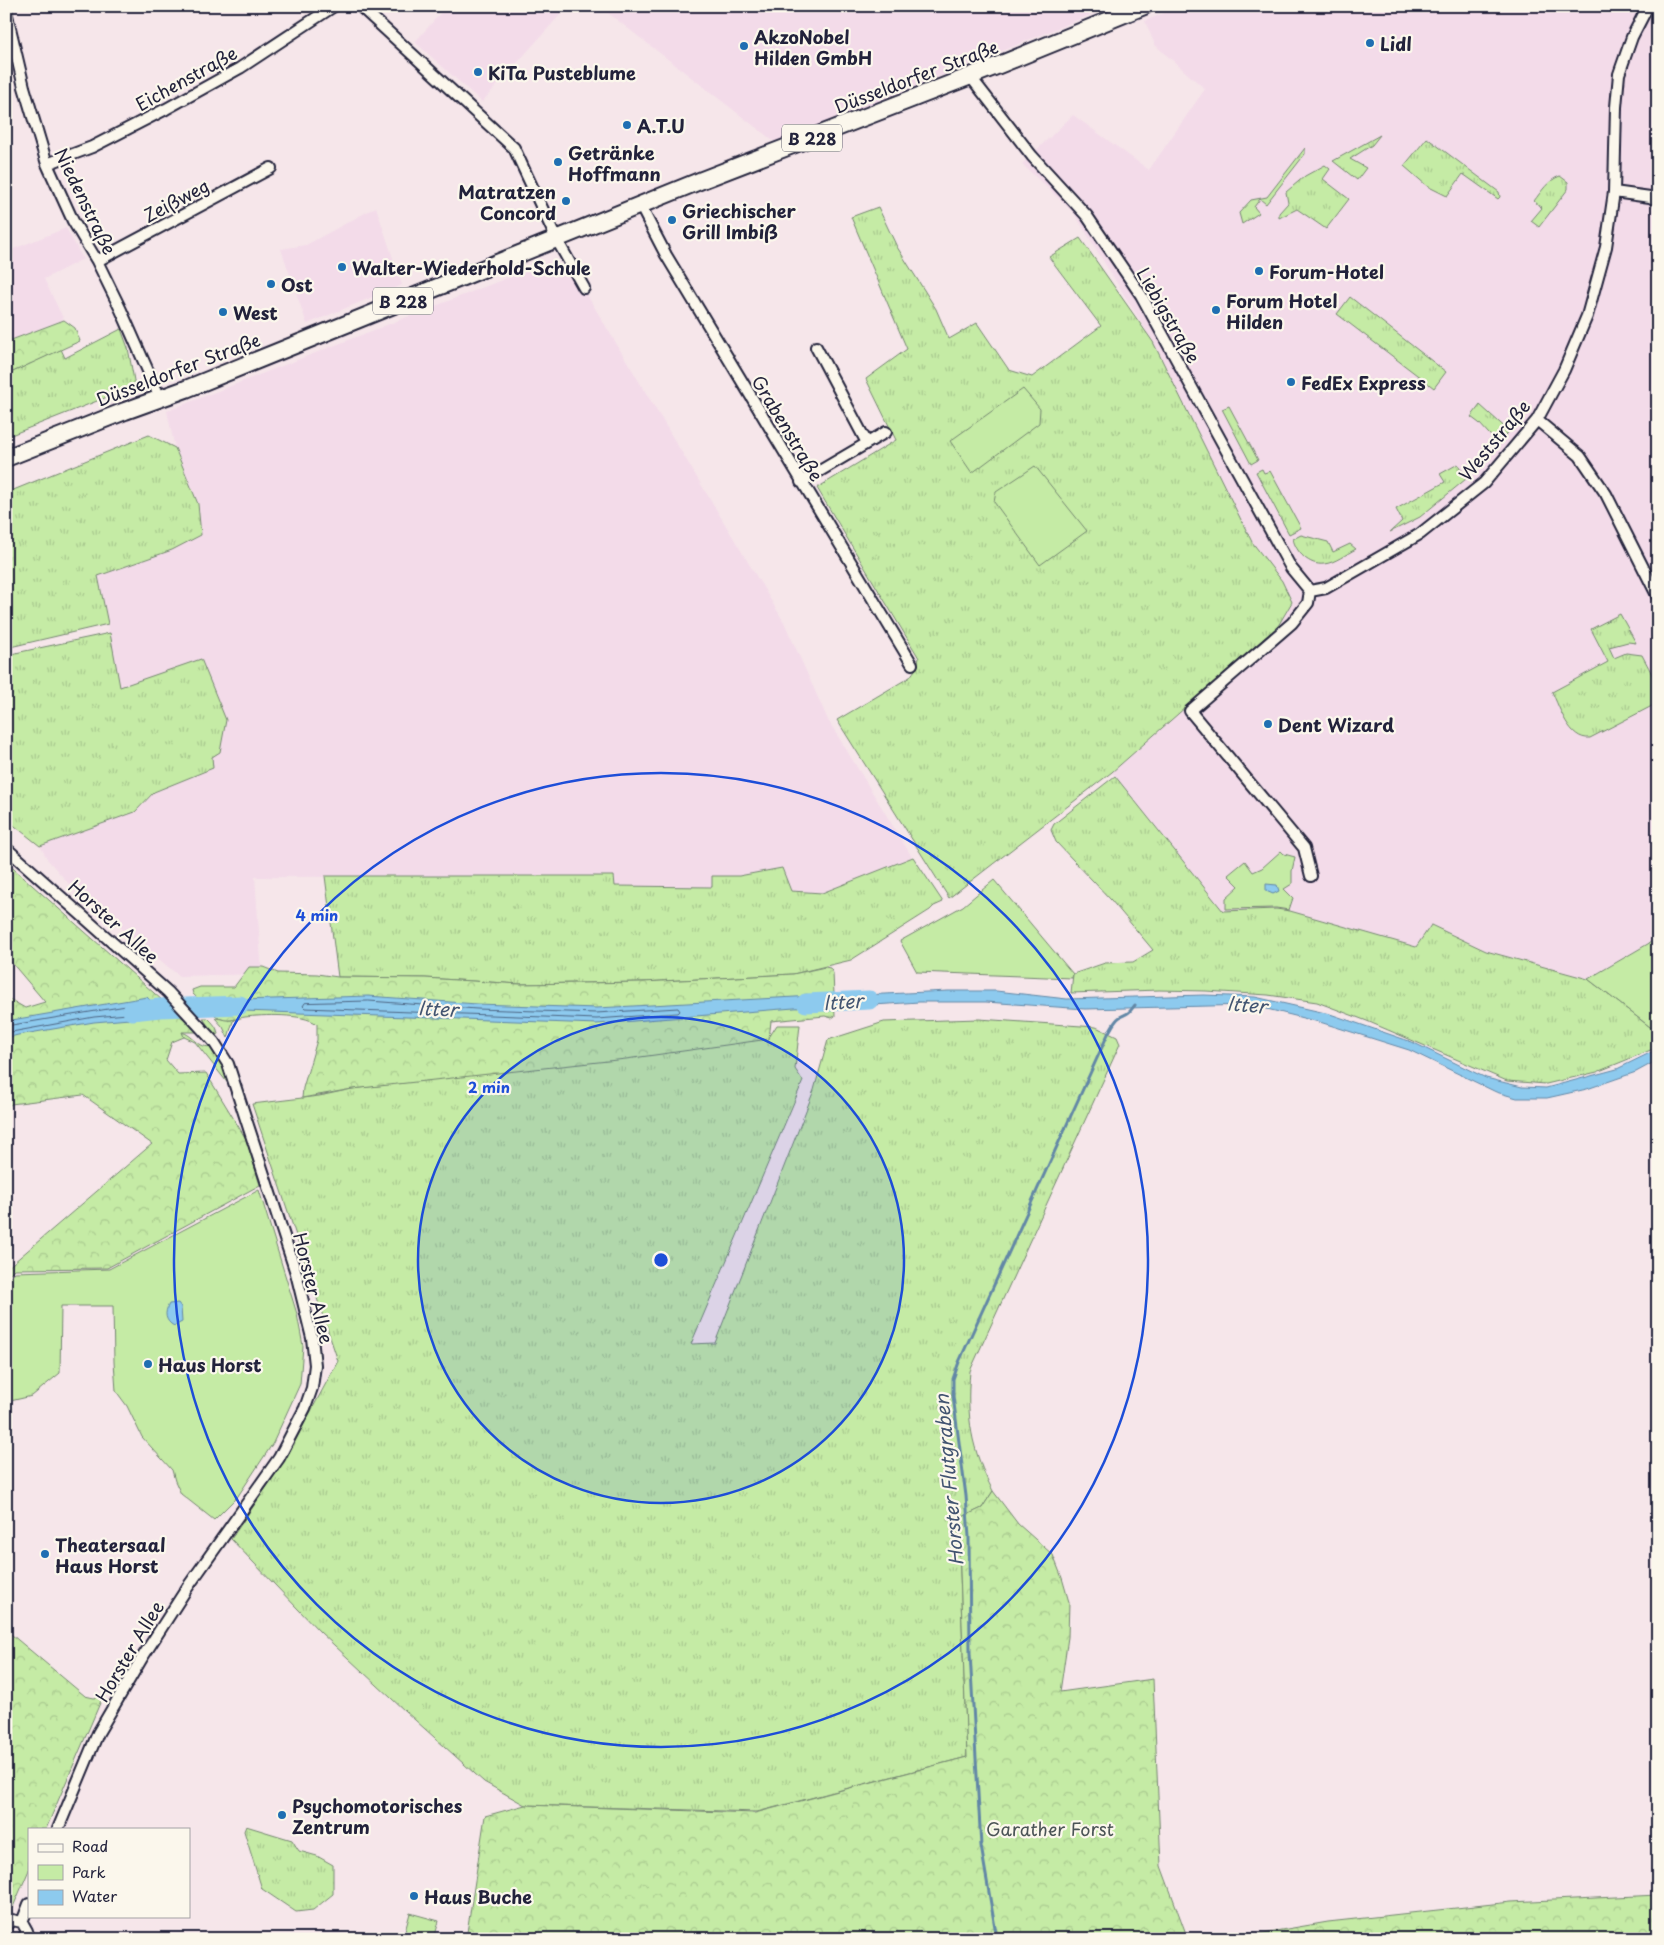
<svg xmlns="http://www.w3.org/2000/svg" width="1664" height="1945" viewBox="0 0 1664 1945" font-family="'Playpen Sans',sans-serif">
<defs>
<pattern id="grass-tufts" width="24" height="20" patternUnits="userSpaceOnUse" patternTransform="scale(1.25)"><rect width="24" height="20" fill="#c5eba5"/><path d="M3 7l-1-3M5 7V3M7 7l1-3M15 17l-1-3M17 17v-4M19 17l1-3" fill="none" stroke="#a9c98f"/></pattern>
<pattern id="forest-crowns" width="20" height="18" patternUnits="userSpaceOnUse" patternTransform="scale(1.25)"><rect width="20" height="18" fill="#c5eba5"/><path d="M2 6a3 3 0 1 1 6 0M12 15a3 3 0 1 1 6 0" fill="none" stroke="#a9c98f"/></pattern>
</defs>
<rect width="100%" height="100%" fill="#f6e6ea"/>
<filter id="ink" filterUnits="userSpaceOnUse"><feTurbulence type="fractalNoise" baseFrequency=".02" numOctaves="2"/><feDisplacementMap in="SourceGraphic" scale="10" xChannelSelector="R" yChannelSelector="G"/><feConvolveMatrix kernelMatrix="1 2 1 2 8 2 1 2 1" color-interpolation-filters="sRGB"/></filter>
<g filter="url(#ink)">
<!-- built -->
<path fill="#f3dbe9" d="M 447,6 L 568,6 L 482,102 L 415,42 Z
M 599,6 L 1112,6 L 776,143 Z
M 1181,6 L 1658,6 L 1658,938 L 1588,979 L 1486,951 L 1431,925 L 1417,947 L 1290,911 L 1276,909 L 1223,911 L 1112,772 L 1278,626 L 1292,602 L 1282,581 L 1252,542 L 1153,342 L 1074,213 L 1022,164 L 1073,115 L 1149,170 L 1205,89 L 1155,45 L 1145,21 Z
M 376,207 L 402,285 L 307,324 L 281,249 L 306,245 Z
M 66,228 L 83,259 L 44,279 L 64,320 L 6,342 L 6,252 Z
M 548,262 L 581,285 L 784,622 L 828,720 L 912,857 L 822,893 L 791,891 L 782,868 L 739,876 L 712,876 L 712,887 L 614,886 L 614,876 L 255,877 L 262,974 L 179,976 L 68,883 L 48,860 L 40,846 L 135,812 L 154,792 L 213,768 L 119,687 L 98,576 L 172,550 L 198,504 L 175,448 L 167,411 Z"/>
<!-- grass -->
<path fill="url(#grass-tufts)" stroke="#748670" d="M 1380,135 L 1372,145 L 1350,159 L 1366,168 L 1357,180 L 1333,161 Z
M 1427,138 L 1499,192 L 1500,197 L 1498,199 L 1463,174 L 1447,196 L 1427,186 L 1404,166 Z
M 1305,148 L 1305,154 L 1266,204 L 1260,199 L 1254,207 L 1259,213 L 1242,224 L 1239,213 L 1251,200 L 1267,197 Z
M 1325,165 L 1330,169 L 1323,179 L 1349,199 L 1326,229 L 1297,209 L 1279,218 L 1279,213 L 1288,203 L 1286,192 L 1305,176 Z
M 1560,176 L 1568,182 L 1568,189 L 1539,227 L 1531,221 L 1542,208 L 1534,201 C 1541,192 1548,180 1560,176 Z
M 878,207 L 897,247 L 936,309 L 949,339 L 977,323 L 1009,370 L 1032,377 L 1101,326 L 1049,257 L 1080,238 L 1153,342 L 1252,542 L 1282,581 L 1292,602 L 1278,626 L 1112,772 L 949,898 L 837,720 L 910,677 L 917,667 L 919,658 L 817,488 L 896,440 L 866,379 L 907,349 L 851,217 Z
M 1350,297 L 1446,372 L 1434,388 L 1337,314 Z
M 121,329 L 128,348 L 135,386 L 6,437 L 6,375 L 61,349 L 65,358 Z
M 1480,405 L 1509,431 L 1499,445 L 1479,423 L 1471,417 Z
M 1229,406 L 1258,460 L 1251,464 L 1222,409 Z
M 149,435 L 175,448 L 198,504 L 201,535 L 172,550 L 98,576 L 108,624 L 6,648 L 6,493 Z
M 1458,464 L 1466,479 L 1420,517 L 1390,532 L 1402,521 L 1396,509 L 1445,482 L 1440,474 Z
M 1262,469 L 1264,473 L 1270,471 L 1301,528 L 1289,534 L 1256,472 Z
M 1301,535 L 1328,542 L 1333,552 L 1350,544 L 1356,549 C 1346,554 1335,563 1324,564 C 1309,566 1296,552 1293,539 Z
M 1620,614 L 1636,643 L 1628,642 L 1609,647 L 1614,658 L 1626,653 L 1642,655 C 1650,671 1664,690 1652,706 L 1590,738 C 1569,740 1560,708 1552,692 L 1608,662 L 1591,629 Z
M 110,633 L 120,687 L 201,659 L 226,720 L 220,752 L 212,757 L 213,768 L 154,792 L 135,812 L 40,846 L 6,819 L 6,655 Z
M 1115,776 L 1223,911 L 1276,909 L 1290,911 L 1416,947 L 1431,925 L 1486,951 L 1588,979 L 1654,1030 L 1658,1037 L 1658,1047 L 1597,1072 L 1546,1084 L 1507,1081 L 1367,1021 L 1317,1002 L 1268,995 L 1206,991 L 1159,990 L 1071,993 L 1073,974 L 1105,963 L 1133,962 L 1153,950 L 1111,900 L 1056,842 L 1051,830 L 1054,824 Z
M 913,857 L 943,902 L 934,906 L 930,910 L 851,960 L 793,974 L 643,982 L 520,984 L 425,978 L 338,977 L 325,876 L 614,876 L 615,886 L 712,887 L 712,876 L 739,876 L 782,868 L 791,891 L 822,893 Z
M 203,1018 L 208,1018 C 213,1023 218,1028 218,1035 L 215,1037 Z
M 215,1018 L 230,1020 L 240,1018 L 233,1021 L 228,1038 L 223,1027 Z
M 979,1019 L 1096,1027 L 1117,1037 L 1120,1044 L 970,1371 C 966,1418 971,1449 993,1491 L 982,1508 L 958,1520 L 967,1757 L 757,1812 L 525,1805 L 484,1782 L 405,1711 L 320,1632 L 231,1539 L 283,1463 L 338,1361 L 252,1104 L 319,1096 L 352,1089 L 768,1039 L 777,1025 L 800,1025 L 795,1069 L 803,1081 L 691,1344 L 715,1343 L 814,1090 L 828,1040 L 884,1022 Z
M 181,1032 C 193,1034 199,1050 212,1046 L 223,1061 L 230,1086 L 195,1042 L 184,1037 Z
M 246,1826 L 292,1840 L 299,1851 L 317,1856 L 333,1865 L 333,1894 L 313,1910 L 296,1912 L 262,1889 L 244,1831 Z"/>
<!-- forest -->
<path fill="url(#forest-crowns)" stroke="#748670" d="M 64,320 L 75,328 L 80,341 L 6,375 L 6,342 Z
M 6,862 L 180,1016 L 195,1026 L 197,1032 L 182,1032 L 184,1037 L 172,1042 L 166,1060 L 178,1074 L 206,1073 L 246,1139 L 260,1185 L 107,1268 L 14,1269 L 6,1277 L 6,1269 L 152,1144 L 83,1095 L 11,1104 L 6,1110 L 6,997 L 25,1008 L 45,1002 L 6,956 Z
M 249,967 L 263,967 L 278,973 L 317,974 L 338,977 L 425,978 L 520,984 L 643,982 L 793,974 L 825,967 L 830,968 L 833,973 L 835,1016 L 832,1018 L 825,1016 L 771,1021 L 769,1039 L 626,1059 L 352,1089 L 302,1098 L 303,1088 L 317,1040 L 317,1024 C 302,1013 263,1015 245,1017 C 238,1018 229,1022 222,1019 C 214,1017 200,1000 193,994 L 192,990 L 200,987 L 234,987 Z
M 993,1491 L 1018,1524 L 1053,1555 L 1062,1578 L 1069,1602 L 1068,1637 L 1060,1692 L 1153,1679 L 1161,1866 L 1188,1939 L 466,1939 L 485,1816 L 525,1805 L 755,1813 L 967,1757 L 958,1519 L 982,1508 Z
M 6,1630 L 85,1696 L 94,1698 L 103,1696 L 46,1829 L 29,1829 L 29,1870 L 13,1907 L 6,1912 Z
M 1658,1895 L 1658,1939 L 1228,1939 L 1328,1922 L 1511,1902 Z"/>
<!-- green -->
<path fill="#c5eba5" stroke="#748670" d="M 1023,389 L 1040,409 L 1039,423 L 972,473 L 950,441 Z
M 1035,466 L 1087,531 L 1040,565 L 994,502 L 996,492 Z
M 1281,851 L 1284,854 L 1295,857 L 1292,871 L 1292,884 L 1284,889 L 1293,898 L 1289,910 L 1276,908 L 1226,909 L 1226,898 L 1239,886 L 1228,875 L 1245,861 L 1253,872 L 1262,868 Z
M 994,880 L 1073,974 L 1072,978 L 917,972 L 900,941 L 963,906 Z
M 1658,938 L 1658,1028 L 1654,1030 L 1588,979 Z
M 259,1190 L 297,1314 L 303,1346 L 300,1384 L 273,1443 L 238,1496 L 214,1520 L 181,1494 L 175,1481 L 172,1470 L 142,1437 L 127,1406 L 116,1391 L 114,1362 L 113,1306 L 61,1306 L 60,1373 L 32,1396 L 6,1402 L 6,1348 L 9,1344 L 6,1340 L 6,1281 L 15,1272 L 109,1269 Z
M 410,1913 L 439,1921 L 434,1939 L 403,1939 Z"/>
<!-- water -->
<path fill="#8dcaee" stroke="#6287a6" d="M 1266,884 L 1277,885 L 1279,891 L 1273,894 L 1266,891 Z
M 948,991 L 996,991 L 1067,999 L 1204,995 L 1255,997 L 1330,1014 L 1412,1042 L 1486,1078 L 1522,1087 L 1546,1088 L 1617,1069 L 1658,1049 L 1658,1060 L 1636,1072 L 1587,1089 L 1547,1098 L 1517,1098 L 1496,1092 L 1409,1050 L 1323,1023 L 1251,1005 L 1085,1009 L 986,1002 L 919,1002 L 844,1007 L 842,996 Z
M 831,995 L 831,1005 L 597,1024 L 217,1010 L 209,1001 L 368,996 L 477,1004 L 597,1008 Z
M 147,997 L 165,1016 L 94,1022 L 18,1035 L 6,1038 L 6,1021 Z
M 178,1303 L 181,1307 L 182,1322 L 174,1326 C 165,1321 164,1313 169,1304 Z"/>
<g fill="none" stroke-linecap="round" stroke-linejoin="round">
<!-- shore -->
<path stroke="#4d6583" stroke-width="1" d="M 369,1001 L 477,1009 L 596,1013 L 678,1008 L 680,1011 L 678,1013 L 597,1019 L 305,1008 L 303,1006 L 305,1003 Z
M 6,1026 L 144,1003 L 151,1009 L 149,1012 L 94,1017 L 6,1033"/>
<!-- stream -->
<path stroke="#6287a6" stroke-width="3" d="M 997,1939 L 981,1846 L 970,1653 L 969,1537 L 966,1496 L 953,1396 L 953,1379 L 959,1362 L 1108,1034 C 1111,1029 1114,1021 1120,1017 C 1130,1012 1128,1014 1135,1005"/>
<!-- river -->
<path stroke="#8dcaee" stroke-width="19" d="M 806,1003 L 869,1000
M 132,1011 L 160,1008 L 240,1005"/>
<!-- minor casing -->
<g stroke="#22223b" stroke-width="14">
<path id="minor" d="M 360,6 L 514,148 L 557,240 L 584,288
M 6,11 L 24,87 L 47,164 L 73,221 L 97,261 L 121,310 L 160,398
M 970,76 L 1032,156 L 1087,216 L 1141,295 L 1291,568 L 1310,591
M 47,164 L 92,147 L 166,109 L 240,68 L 334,6
M 1614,192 L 1650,197 L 1658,201
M 640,205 L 666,255 L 912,664
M 97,261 L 271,168
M 816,347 L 867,443
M 1537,420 L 1580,456 L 1606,494 L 1658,597
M 801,482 L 886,432
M 1310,591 L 1326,588 L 1420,534 L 1484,483 L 1537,420 L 1564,370 L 1587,316 L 1606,247 L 1614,192 L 1616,107 L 1619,74 L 1632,37 L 1648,6
M 1310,591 L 1308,603 L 1292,623 L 1190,711 L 1304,848 L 1311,876
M 6,848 L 168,992 L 214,1042 L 228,1064 L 296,1273 L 312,1338 L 315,1365 L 312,1388 L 305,1408 L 279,1458 L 187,1588 L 142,1658 L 98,1733 L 58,1829
M 22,1922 L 29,1904
M 6,1925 L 12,1920 L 22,1922 L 27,1931 L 23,1939
M 6,1936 L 8,1939"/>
</g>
<!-- primary casing -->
<g stroke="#22223b" stroke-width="20">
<path id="primary" d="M 6,458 L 125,411 L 186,389 L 702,180 L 994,67 L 1144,6"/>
</g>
<!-- minor -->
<use href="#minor" stroke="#fbf7ec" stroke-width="10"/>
<!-- primary -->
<use href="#primary" stroke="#fbf7ec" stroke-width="16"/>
</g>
</g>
<!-- distance rings -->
<circle cx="661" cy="1260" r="243" fill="#1d4ed8" fill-opacity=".12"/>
<g fill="none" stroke="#1d4ed8" stroke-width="2.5">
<circle cx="661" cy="1260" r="243"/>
<circle cx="661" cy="1260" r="487"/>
</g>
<!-- markers -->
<g fill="#1f6fb2" stroke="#fbf7ec" stroke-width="2">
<circle cx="1370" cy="43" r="5"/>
<circle cx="744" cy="46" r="5"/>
<circle cx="478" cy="72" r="5"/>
<circle cx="627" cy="125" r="5"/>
<circle cx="558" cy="162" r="5"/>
<circle cx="566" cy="201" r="5"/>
<circle cx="672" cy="220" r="5"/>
<circle cx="342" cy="267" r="5"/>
<circle cx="1259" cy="271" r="5"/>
<circle cx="271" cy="284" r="5"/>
<circle cx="1216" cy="310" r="5"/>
<circle cx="223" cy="312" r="5"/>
<circle cx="1291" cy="382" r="5"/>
<circle cx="1268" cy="724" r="5"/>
<circle cx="148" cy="1364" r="5"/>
<circle cx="45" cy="1554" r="5"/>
<circle cx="282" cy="1815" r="5"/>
<circle cx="414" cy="1896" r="5"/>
</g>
<g text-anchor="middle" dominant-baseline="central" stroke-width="4.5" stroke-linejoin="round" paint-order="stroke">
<!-- shield labels -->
<g fill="#fbf7ec" stroke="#636270" stroke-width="1">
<rect x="782" y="124.5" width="60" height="27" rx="4"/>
<rect x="373" y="287.5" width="60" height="27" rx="4"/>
</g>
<g font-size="16" font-weight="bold" fill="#22223b">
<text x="812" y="138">B 228</text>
<text x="403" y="301">B 228</text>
</g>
<!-- poi labels -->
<g font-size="18" font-weight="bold" fill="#22223b" stroke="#fbf7ec" text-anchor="start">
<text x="754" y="36">AkzoNobel<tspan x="754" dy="21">Hilden GmbH</tspan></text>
<text x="1380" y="43">Lidl</text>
<text x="488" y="72">KiTa Pusteblume</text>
<text x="637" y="125">A.T.U</text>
<text x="568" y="152">Getränke<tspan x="568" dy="21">Hoffmann</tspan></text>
<text x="556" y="191" text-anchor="end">Matratzen<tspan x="556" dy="21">Concord</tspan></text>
<text x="682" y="210">Griechischer<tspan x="682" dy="21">Grill Imbiß</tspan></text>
<text x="352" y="267">Walter-Wiederhold-Schule</text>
<text x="1269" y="271">Forum-Hotel</text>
<text x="281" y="284">Ost</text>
<text x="1226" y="300">Forum Hotel<tspan x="1226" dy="21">Hilden</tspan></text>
<text x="233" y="312">West</text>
<text x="1301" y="382">FedEx Express</text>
<text x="1278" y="724">Dent Wizard</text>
<text x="158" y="1364">Haus Horst</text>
<text x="55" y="1544">Theatersaal<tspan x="55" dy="21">Haus Horst</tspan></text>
<text x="292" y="1805">Psychomotorisches<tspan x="292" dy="21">Zentrum</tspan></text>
<text x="424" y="1896">Haus Buche</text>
</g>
<!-- street labels -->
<g font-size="18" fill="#22223b" stroke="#fbf7ec">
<text transform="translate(916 76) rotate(-21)">Düsseldorfer Straße</text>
<text transform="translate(186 78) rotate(-29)">Eichenstraße</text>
<text transform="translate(176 200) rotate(-28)">Zeißweg</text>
<text transform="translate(86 201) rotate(64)">Niedenstraße</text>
<text transform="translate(1169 315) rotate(60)">Liebigstraße</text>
<text transform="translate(178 369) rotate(-21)">Düsseldorfer Straße</text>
<text transform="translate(788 428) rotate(59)">Grabenstraße</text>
<text transform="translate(1494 440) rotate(-50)">Weststraße</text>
<text transform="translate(114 921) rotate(42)">Horster Allee</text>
<text transform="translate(314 1288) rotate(76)">Horster Allee</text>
<text transform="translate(129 1651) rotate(-59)">Horster Allee</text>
</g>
<!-- park labels -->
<g font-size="18" fill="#4b5456" stroke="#fbf7ec">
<text x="1050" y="1828">Garather Forst</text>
</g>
<!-- water labels -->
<g font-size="19" font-style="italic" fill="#425471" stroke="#fbf7ec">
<text transform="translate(843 1001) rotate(-4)">Itter</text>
<text transform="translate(1247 1004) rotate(5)">Itter</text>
<text transform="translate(438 1008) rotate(3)">Itter</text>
<text transform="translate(948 1480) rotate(-95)">Horster Flutgraben</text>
</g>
</g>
<circle cx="661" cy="1260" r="8" fill="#1d4ed8" stroke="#fbf7ec" stroke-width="2.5"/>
<g font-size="15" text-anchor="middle" font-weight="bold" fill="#1d4ed8" stroke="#fbf7ec" stroke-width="4.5" stroke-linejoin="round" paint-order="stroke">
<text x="317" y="921">4 min</text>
<text x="489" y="1093">2 min</text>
</g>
<!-- margin -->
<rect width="1664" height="1945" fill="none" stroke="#fbf7ec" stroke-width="25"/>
<rect x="12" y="12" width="1639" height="1920" fill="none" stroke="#22223b" stroke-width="2" filter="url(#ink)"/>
<!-- legend -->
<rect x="28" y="1828" width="162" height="90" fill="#fbf7ec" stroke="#a4a2a5"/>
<rect x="38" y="1844" width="25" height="8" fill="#fbf7ec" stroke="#a4a2a5"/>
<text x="72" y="1852" font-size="15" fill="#22223b">Road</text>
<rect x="38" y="1865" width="25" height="15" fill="#c5eba5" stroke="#a4a2a5"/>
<text x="72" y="1878" font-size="15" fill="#22223b">Park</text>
<rect x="38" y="1890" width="25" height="15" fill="#8dcaee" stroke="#a4a2a5"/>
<text x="72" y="1902" font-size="15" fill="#22223b">Water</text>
</svg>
